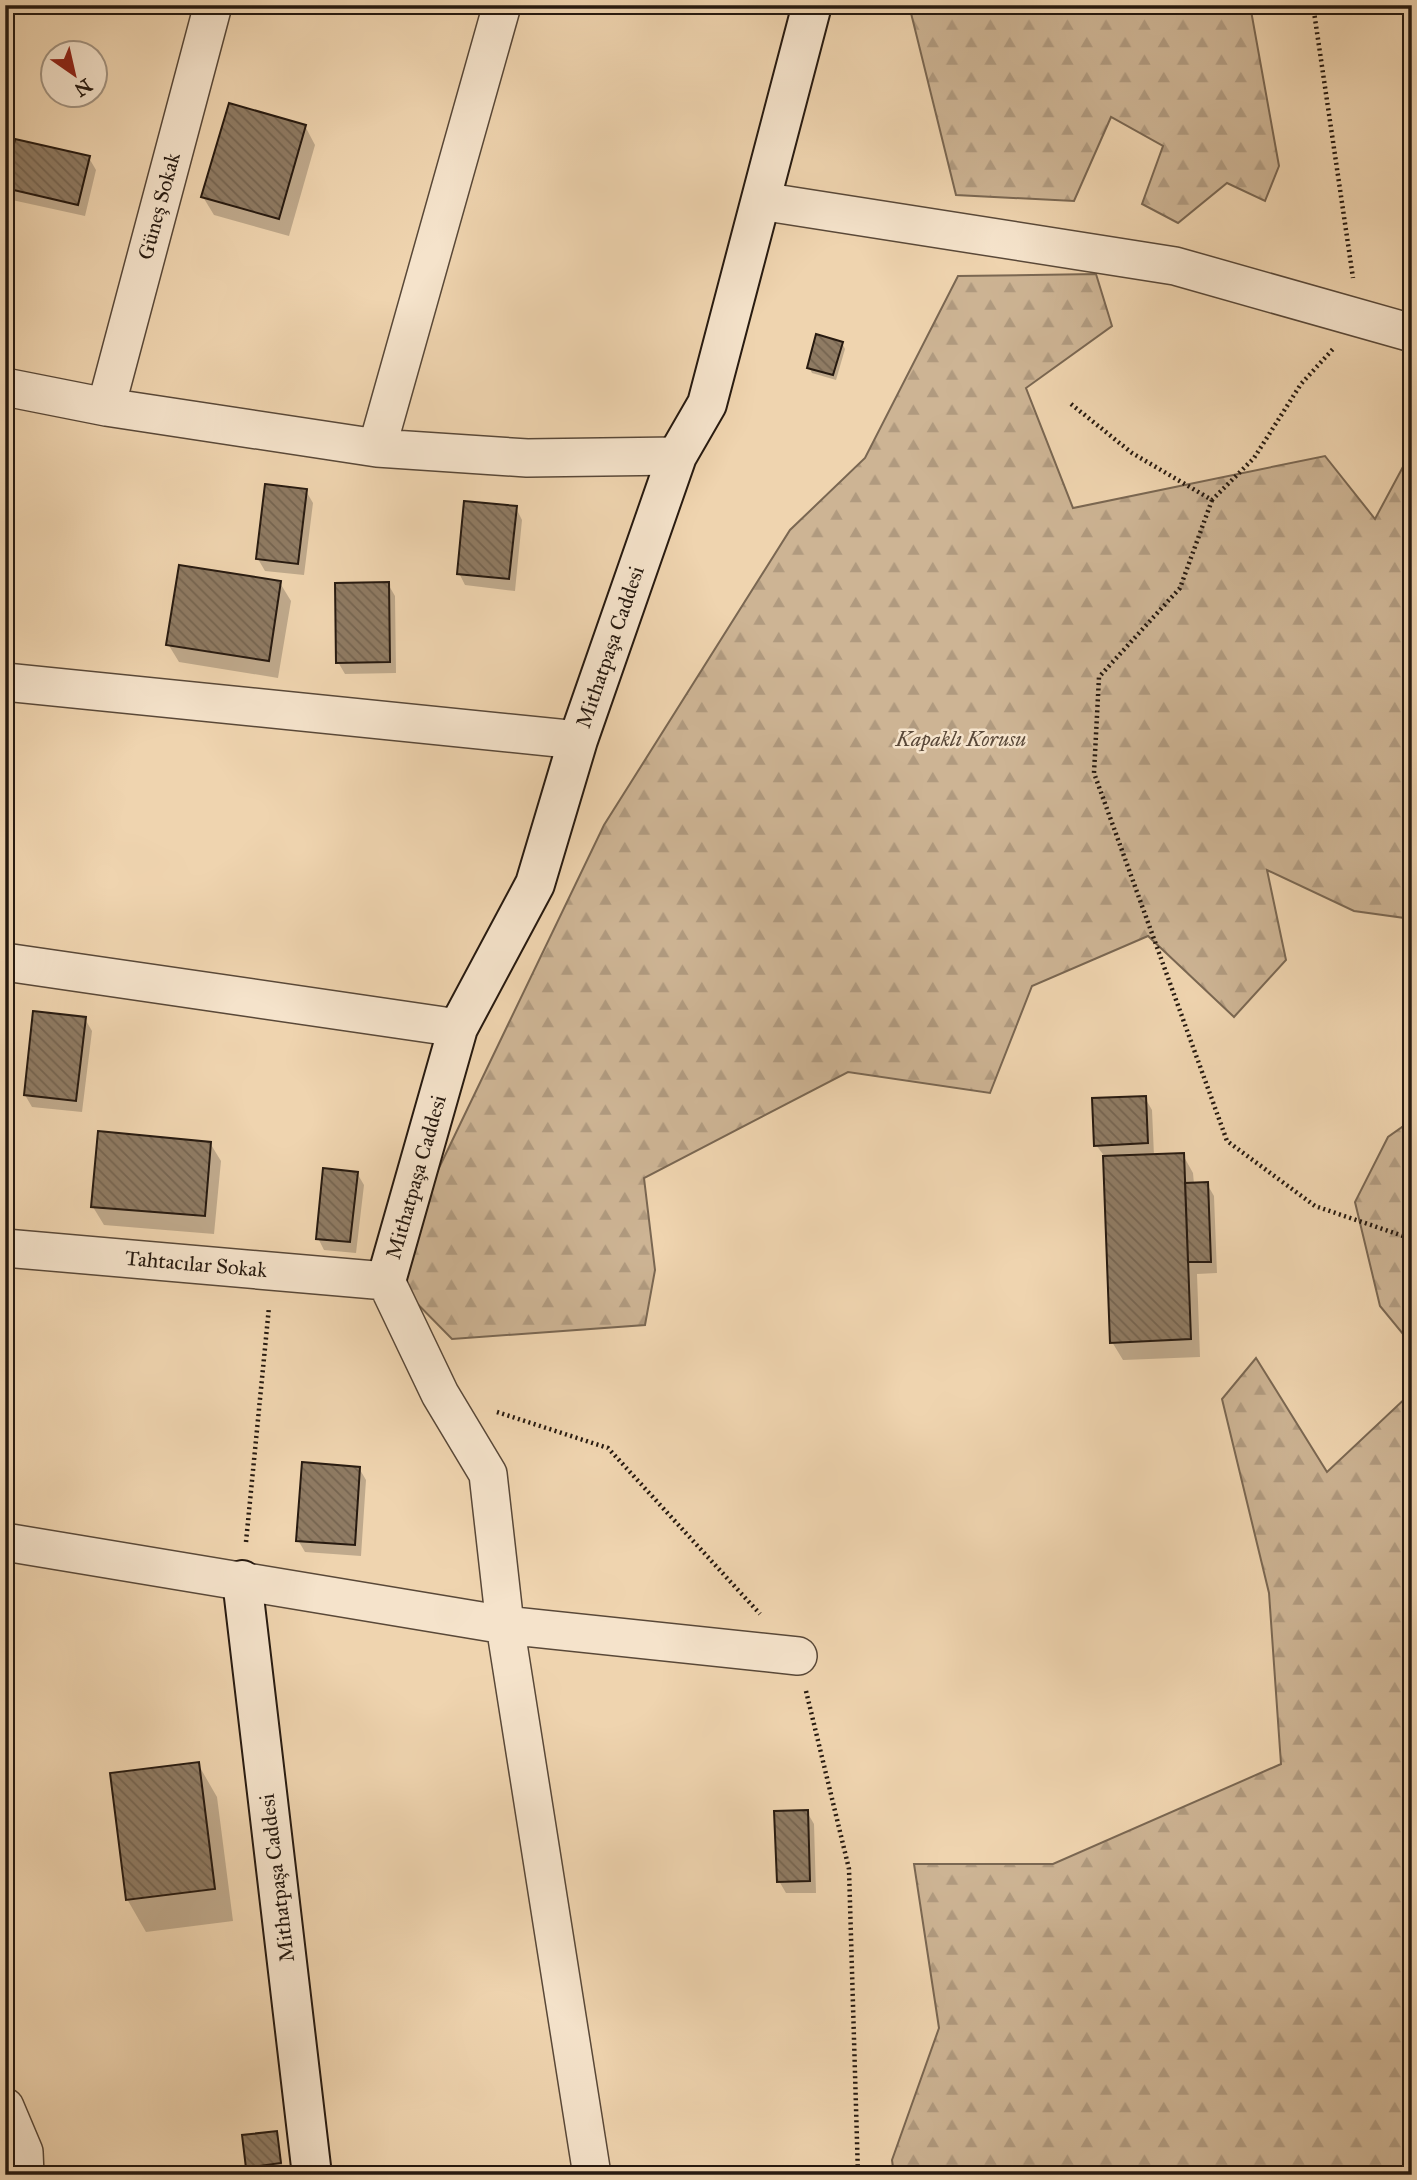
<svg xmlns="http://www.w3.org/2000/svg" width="1417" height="2180" viewBox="0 0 1417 2180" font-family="'IM FELL Great Primer',serif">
<defs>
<pattern id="forest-firs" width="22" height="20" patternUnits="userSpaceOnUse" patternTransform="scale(1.75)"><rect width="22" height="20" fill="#cdb494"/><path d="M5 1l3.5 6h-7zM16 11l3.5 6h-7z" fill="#b09a7f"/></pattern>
<pattern id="building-back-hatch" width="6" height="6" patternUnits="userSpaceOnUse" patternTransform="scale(1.75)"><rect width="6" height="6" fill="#8f7b63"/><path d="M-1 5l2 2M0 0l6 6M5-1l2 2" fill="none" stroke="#756450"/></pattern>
</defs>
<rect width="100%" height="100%" fill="#efd4af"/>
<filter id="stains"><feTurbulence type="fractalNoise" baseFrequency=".00286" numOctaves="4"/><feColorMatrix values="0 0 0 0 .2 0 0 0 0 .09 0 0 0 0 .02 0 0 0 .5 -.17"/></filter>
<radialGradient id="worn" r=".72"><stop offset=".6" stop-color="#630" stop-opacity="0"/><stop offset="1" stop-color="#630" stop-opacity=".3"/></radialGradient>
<!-- forest -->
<path fill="url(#forest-firs)" stroke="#7a6752" stroke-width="2" d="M 909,5 L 1250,5 L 1279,166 L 1265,201 L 1227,183 L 1178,223 L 1142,204 L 1163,146 L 1111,117 L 1074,201 L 956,195 Z
M 1096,274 L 1112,326 L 1026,388 L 1073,508 L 1325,456 L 1375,519 L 1412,450 L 1412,919 L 1354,911 L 1267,870 L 1286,960 L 1234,1017 L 1148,936 L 1032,986 L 990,1093 L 848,1072 L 644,1178 L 655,1270 L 645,1325 L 452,1339 L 388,1274 L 604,825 L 790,530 L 865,458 L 958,276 Z
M 1412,1120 L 1412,1345 L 1380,1306 L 1355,1202 L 1388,1137 Z
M 1256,1358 L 1327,1472 L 1412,1392 L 1412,2175 L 894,2175 L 892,2160 L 939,2028 L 914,1864 L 1053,1864 L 1281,1764 L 1269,1593 L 1222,1399 Z"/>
<!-- shadow -->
<path fill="#0003" d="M 305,126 L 315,145 L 289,236 L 214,215 L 203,197 Z
M 89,158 L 96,170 L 85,216 L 12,200 L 5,187 Z
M 842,343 L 845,349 L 836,380 L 812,373 L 809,367 Z
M 306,491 L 313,503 L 304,575 L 265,571 L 258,559 Z
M 516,508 L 522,520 L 515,591 L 465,585 L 459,573 Z
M 280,583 L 291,601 L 278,678 L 179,662 L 168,644 Z
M 388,584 L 395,596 L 396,673 L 345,674 L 338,662 Z
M 5,1018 L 10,1026 L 6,1068 L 5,1068 Z
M 85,1019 L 92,1031 L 82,1112 L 32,1107 L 25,1095 Z
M 1145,1098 L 1152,1110 L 1154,1156 L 1183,1155 L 1193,1173 L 1194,1184 L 1207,1184 L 1214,1196 L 1217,1273 L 1197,1274 L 1200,1357 L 1123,1360 L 1112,1342 L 1105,1157 L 1096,1145 Z
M 210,1143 L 221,1161 L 214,1234 L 104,1225 L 93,1207 Z
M 357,1173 L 364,1185 L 356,1253 L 324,1250 L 318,1238 Z
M 359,1468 L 366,1480 L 361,1556 L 305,1552 L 298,1540 Z
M 198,1764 L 217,1797 L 233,1921 L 146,1932 L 127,1899 Z
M 807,1812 L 814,1824 L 816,1893 L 786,1893 L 779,1881 Z
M 276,2133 L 283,2169 L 251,2173 L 248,2167 Z"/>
<!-- building -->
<path fill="url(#building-back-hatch)" stroke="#271a10" stroke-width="2" d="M 229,103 L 306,125 L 279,219 L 201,197 Z
M 15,139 L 90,156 L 78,205 L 5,188 Z
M 816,334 L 843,342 L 833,375 L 807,368 Z
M 265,484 L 307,489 L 298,564 L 256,559 Z
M 464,501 L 517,506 L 509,579 L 457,574 Z
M 179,565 L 281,581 L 269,661 L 166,645 Z
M 389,582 L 390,662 L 336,663 L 335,583 Z
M 33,1011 L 86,1017 L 76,1101 L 24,1095 Z
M 1146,1096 L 1148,1143 L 1094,1146 L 1092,1098 Z
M 98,1131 L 211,1142 L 205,1216 L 91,1207 Z
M 1184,1153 L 1191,1339 L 1110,1343 L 1103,1156 Z
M 323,1168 L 358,1172 L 350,1242 L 316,1239 Z
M 1208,1182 L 1211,1262 L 1188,1262 L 1185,1183 Z
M 302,1462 L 360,1467 L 355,1545 L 296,1541 Z
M 199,1762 L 215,1889 L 126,1900 L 110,1773 Z
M 808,1810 L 810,1881 L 777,1882 L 774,1811 Z
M 277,2131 L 281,2163 L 246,2168 L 242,2135 Z"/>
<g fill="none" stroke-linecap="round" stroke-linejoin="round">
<!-- street casing -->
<g stroke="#594838" stroke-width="40">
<path id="street" d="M 761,201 L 1175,266 L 1412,333
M 5,387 L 106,407 L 377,448 L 527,458 L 677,456
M 106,407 L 213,5
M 377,448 L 502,5
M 5,682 L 578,740
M 5,962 L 458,1028
M 5,1248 L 386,1281 L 440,1394 L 488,1474 L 505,1625 L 592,2175
M 5,1542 L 505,1625 L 798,1656
M 5,2107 L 24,2152 L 25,2175"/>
</g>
<!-- secondary casing -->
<g stroke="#271a10" stroke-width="42">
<path id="secondary" d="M 386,1281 L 458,1028 L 535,884 L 578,740 L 677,456 L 707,404 L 812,5
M 242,1580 L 312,2175"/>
</g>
<!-- path -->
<path stroke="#271a10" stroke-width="4.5" stroke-dasharray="2 3.5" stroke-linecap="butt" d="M 1313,5 L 1353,278
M 1071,404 L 1132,453 L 1212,500 L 1254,458 L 1301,384 L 1333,349
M 1212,500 L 1180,588 L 1099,677 L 1094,773 L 1227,1141 L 1315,1206 L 1412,1239
M 497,1412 L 608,1448 L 760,1614
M 246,1542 L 269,1307
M 806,1691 L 849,1869 L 858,2175"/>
<!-- street -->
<use href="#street" stroke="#f5e3cb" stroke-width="37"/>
<!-- secondary -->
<use href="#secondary" stroke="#f5e3cb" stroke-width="38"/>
</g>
<g text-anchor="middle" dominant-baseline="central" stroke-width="5" stroke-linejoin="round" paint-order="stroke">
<!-- street labels -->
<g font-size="21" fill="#271a10" stroke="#f5e3cb">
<text transform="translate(159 206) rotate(-75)">Güneş Sokak</text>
<text transform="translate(610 647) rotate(-71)">Mithatpaşa Caddesi</text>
<text transform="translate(416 1177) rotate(-74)">Mithatpaşa Caddesi</text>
<text transform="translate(196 1264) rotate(5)">Tahtacılar Sokak</text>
<text transform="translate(277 1878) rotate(-97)">Mithatpaşa Caddesi</text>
</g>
<!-- park labels -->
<g font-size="21" font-style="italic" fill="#594838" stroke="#f5e3cb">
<text x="961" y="739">Kapaklı Korusu</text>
</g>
</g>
<!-- margin -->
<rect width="1417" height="2180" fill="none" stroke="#efd4af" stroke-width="28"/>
<rect x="7" y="7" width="1403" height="2166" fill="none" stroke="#271a10" stroke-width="3.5"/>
<rect x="14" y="14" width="1389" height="2152" fill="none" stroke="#271a10" stroke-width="2"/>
<!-- north arrow -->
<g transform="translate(74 74) rotate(146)"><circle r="33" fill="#f5e3cb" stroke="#a39380" stroke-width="2"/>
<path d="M0-5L12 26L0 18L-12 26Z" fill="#8f2418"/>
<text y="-10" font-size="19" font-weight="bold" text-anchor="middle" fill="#271a10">N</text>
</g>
<rect width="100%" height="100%" filter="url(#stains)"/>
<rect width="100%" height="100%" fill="url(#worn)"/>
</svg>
